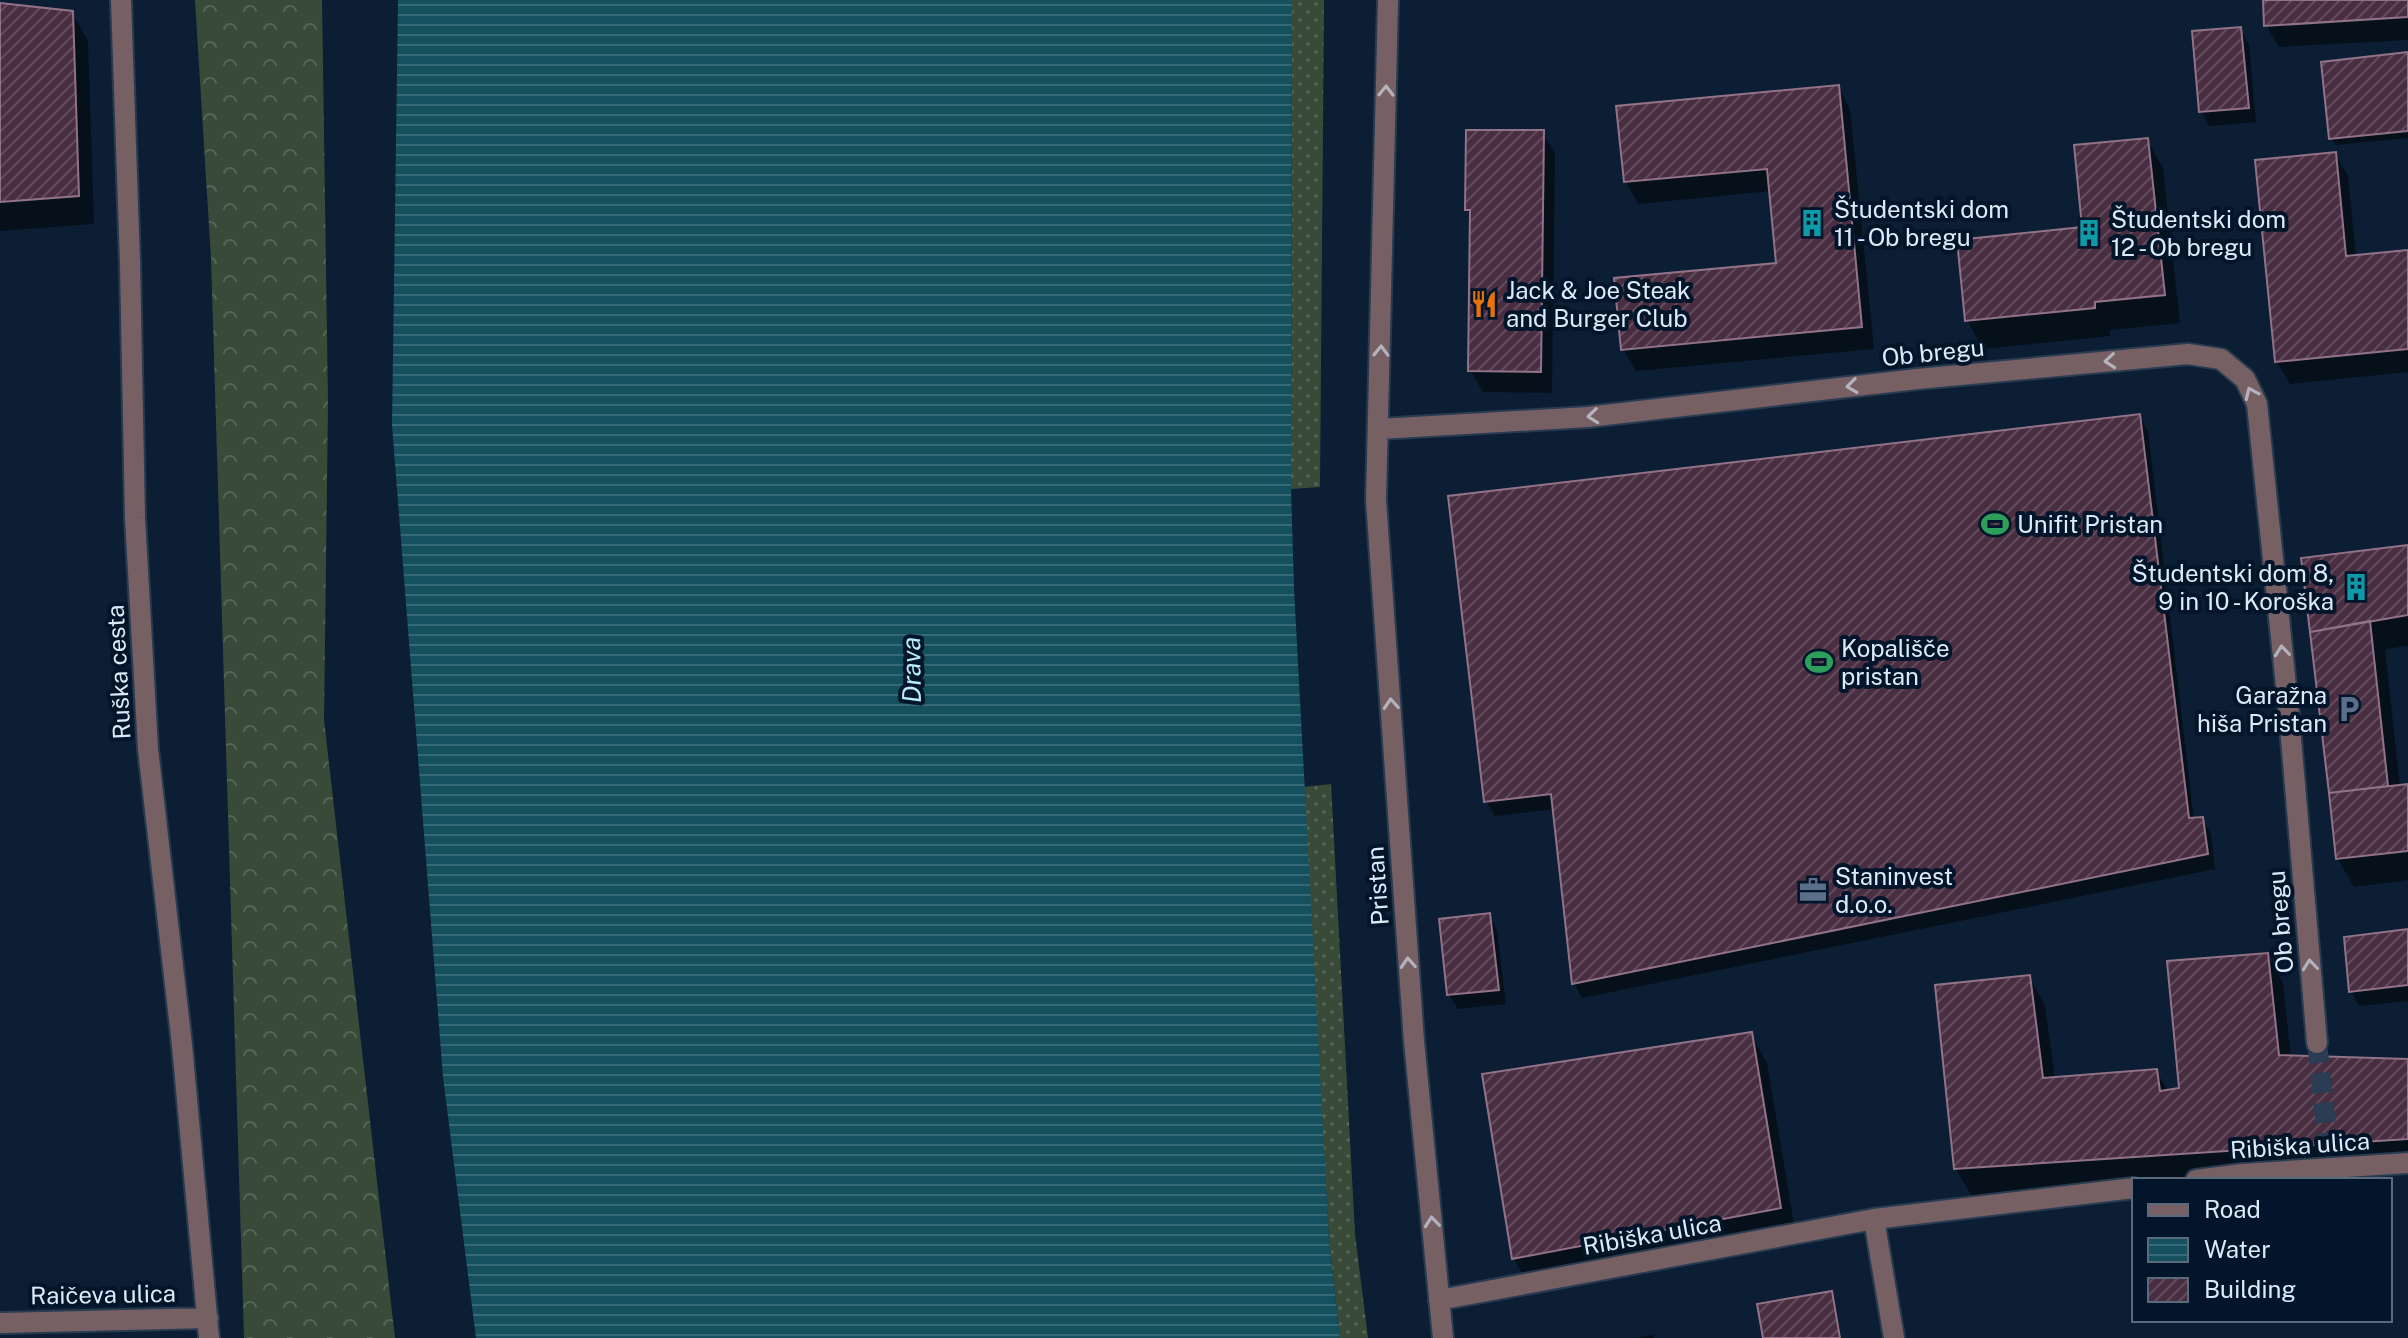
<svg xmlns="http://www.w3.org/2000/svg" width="2408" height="1338" viewBox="0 0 2408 1338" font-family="'Public Sans',sans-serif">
<defs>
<pattern id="grass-dots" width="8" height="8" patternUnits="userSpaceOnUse" patternTransform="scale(2)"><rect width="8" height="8" fill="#394b38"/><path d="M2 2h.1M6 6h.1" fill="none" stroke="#556556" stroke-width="1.8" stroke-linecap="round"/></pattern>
<pattern id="forest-crowns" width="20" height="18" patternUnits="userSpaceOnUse" patternTransform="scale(2)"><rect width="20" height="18" fill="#394b38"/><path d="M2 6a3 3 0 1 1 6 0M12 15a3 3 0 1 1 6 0" fill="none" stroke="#556556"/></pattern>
<pattern id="water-rules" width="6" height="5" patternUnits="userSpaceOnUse" patternTransform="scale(2)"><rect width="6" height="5" fill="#14505d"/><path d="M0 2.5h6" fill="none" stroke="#366975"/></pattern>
<pattern id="building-hatch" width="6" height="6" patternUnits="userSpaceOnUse" patternTransform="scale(2)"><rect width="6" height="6" fill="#492e41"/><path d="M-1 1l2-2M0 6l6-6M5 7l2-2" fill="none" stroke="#634c5d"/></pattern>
</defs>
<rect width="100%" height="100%" fill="#0b1e34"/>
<!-- grass -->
<path fill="url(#grass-dots)" d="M 1292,0 L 1324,0 L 1320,487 L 1291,489 Z
M 1331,784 L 1355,1234 L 1368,1338 L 1340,1338 L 1329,1240 L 1303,787 Z"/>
<!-- forest -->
<path fill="url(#forest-crowns)" d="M 195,0 L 322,0 L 328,403 L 324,720 L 395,1338 L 244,1338 L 211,258 Z"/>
<!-- water -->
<path fill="url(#water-rules)" d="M 398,0 L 1292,0 L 1291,489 L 1294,588 L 1329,1240 L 1340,1338 L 476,1338 L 443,1077 L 392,425 Z"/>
<!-- shadow -->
<path fill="#0007" d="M 2265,0 L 2408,0 L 2408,40 L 2279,47 L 2266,25 Z
M 0,5 L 72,13 L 88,41 L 94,224 L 0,231 Z
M 2240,29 L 2249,44 L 2256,122 L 2209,126 L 2201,111 Z
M 2408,54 L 2408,138 L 2335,145 L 2331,138 Z
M 1838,87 L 1850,109 L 1874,349 L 1636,371 L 1623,349 L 1778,265 L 1771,191 L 1638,204 L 1626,182 Z
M 1542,132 L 1555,154 L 1552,393 L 1483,392 L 1470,370 L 1472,219 L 1467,209 Z
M 2147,140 L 2163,168 L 2180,323 L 2110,330 L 2110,336 L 1983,349 L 1967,320 L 2084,229 Z
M 2335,154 L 2348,176 L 2356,257 L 2408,252 L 2408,372 L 2290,384 L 2277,362 L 2257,162 Z
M 2139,416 L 2148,431 L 2194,820 L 2202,819 L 2211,834 L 2215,869 L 1582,998 L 1574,983 L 1555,809 L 1495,816 L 1486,801 Z
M 2408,547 L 2408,646 L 2385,649 L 2400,787 L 2408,786 L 2408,880 L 2354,887 L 2338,859 L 2303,560 Z
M 1489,915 L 1497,930 L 1506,1004 L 1458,1009 L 1449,995 Z
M 2408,931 L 2408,1001 L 2359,1006 L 2351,991 Z
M 2267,955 L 2283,983 L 2291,1058 L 2408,1061 L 2408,1167 L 2223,1180 L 2134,1180 L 2134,1186 L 1972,1197 L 1956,1169 L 2029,977 L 2045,1005 L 2055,1079 L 2156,1071 L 2168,1091 L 2181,1090 Z
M 1751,1035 L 1767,1063 L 1796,1236 L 1530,1287 L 1514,1259 L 1484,1076 Z
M 1831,1293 L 1835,1300 L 1841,1338 L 1765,1338 Z
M 1652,1335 L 1654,1338 L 1634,1338 Z"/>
<!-- building -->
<path fill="url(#building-hatch)" stroke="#927288" stroke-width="2" d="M 2263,0 L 2408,0 L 2408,17 L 2264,26 Z
M 0,3 L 73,11 L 79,196 L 0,202 Z
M 2241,27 L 2249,108 L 2199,112 L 2192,31 Z
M 2408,52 L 2408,131 L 2329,139 L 2321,62 Z
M 1839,85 L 1862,327 L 1621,350 L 1614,278 L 1776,263 L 1767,169 L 1624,182 L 1616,106 Z
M 1466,130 L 1544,130 L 1541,372 L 1468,371 L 1470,210 L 1465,210 Z
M 2148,138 L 2165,295 L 2095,302 L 2095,308 L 1965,321 L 1957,240 L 2082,227 L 2074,145 Z
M 2336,152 L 2346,256 L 2408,250 L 2408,349 L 2275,362 L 2255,160 Z
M 2140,414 L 2189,818 L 2203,817 L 2208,854 L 1572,984 L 1551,794 L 1484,802 L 1448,496 Z
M 2408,545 L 2408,615 L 2310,632 L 2301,558 Z
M 2370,621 L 2388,786 L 2329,793 L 2310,632 Z
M 2408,784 L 2408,851 L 2336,859 L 2329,793 Z
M 1490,913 L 1499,990 L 1447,995 L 1439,919 Z
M 2408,929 L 2408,985 L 2349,992 L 2344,937 Z
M 2268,953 L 2279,1055 L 2408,1059 L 2408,1139 L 1954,1169 L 1935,985 L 2030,975 L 2043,1078 L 2157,1069 L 2160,1091 L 2179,1088 L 2167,961 Z
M 1752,1032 L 1781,1208 L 1512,1259 L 1482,1074 Z
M 1832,1291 L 1840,1338 L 1763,1338 L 1757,1304 Z"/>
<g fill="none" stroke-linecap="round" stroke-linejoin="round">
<!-- street-tunnel -->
<path stroke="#2a3d52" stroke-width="20" stroke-dasharray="20 10" stroke-linecap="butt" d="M 2317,1043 L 2329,1154"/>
<!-- street casing -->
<g stroke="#283b50" stroke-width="24">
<path id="street" d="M 121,0 L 130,263 L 135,518 L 148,749 L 182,1045 L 209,1338
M 1388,0 L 1376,500 L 1414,1041 L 1443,1338
M 1379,429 L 1588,417 L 1917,379 L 2188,354 L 2221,359 L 2245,379 L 2257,404 L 2289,715 L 2317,1043
M 2196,1180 L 2242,1174 L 2408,1163
M 1874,1219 L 1894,1338
M 1439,1300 L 1874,1219 L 2134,1188
M 0,1323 L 208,1318"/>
</g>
<!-- street -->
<use href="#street" stroke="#766064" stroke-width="20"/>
</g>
<!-- one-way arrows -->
<defs><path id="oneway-chevron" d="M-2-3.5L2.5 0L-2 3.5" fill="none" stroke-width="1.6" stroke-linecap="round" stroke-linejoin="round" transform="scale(2)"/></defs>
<g stroke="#b4b3bd">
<use href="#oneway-chevron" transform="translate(1386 91) rotate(-89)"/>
<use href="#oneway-chevron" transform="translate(1381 351) rotate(-89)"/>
<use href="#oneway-chevron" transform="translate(2110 361) rotate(175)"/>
<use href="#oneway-chevron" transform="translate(1852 386) rotate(173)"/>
<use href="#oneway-chevron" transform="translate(2251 393) rotate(-114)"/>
<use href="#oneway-chevron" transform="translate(1593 416) rotate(174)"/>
<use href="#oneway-chevron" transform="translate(2282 651) rotate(-96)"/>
<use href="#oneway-chevron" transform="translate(1391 704) rotate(-94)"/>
<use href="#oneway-chevron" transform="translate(1408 963) rotate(-94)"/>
<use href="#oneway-chevron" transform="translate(2310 965) rotate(-96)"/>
<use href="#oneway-chevron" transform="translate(1432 1222) rotate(-96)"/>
</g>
<!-- icons -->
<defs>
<g id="building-bare" transform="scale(2.16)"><path d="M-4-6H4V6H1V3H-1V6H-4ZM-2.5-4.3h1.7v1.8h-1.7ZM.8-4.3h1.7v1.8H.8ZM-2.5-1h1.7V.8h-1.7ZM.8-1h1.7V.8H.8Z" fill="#0f9aa8" stroke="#03152a" stroke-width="2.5" paint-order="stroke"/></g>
<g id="restaurant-bare" transform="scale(2.16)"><path d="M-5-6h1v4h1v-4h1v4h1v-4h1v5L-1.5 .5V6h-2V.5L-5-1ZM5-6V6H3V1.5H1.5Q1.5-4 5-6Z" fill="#e8710a" stroke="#03152a" stroke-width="2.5" paint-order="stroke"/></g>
<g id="stadium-bare" transform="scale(2.16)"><path d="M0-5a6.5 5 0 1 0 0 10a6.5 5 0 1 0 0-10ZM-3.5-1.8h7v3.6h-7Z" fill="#2e9e5b" stroke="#03152a" stroke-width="2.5" paint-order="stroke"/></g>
<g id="parking-bare" transform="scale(2.16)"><path d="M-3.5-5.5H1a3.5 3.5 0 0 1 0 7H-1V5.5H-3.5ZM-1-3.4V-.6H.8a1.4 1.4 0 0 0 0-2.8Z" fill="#5c6f8a" stroke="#03152a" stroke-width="2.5" paint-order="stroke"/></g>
<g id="office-bare" transform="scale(2.16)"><path d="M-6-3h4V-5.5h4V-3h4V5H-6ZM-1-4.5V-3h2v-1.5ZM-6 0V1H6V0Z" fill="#5c6f8a" stroke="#03152a" stroke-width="2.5" paint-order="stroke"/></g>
</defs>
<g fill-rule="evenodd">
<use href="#building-bare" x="1812" y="223"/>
<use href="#building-bare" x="2089" y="233"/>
<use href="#restaurant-bare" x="1484" y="304"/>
<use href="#stadium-bare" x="1995" y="524"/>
<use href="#building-bare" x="2356" y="587"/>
<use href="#stadium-bare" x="1819" y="662"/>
<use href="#parking-bare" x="2349" y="709"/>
<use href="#office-bare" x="1813" y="890"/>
</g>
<g text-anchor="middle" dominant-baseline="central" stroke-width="8" stroke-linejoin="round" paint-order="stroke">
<!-- poi labels -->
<g font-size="24" fill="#ddeaf9" stroke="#03152a" text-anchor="start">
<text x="1834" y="209">Študentski dom<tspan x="1834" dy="28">11 - Ob bregu</tspan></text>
<text x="2111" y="219">Študentski dom<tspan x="2111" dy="28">12 - Ob bregu</tspan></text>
<text x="1506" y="290">Jack &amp; Joe Steak<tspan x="1506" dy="28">and Burger Club</tspan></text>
<text x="2017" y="524">Unifit Pristan</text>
<text x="2334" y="573" text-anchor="end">Študentski dom 8,<tspan x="2334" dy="28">9 in 10 - Koroška</tspan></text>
<text x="1841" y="648">Kopališče<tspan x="1841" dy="28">pristan</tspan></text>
<text x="2327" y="695" text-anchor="end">Garažna<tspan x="2327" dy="28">hiša Pristan</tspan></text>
<text x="1835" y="876">Staninvest<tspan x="1835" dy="28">d.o.o.</tspan></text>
</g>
<!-- street labels -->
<g font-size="24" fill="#ddeaf9" stroke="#03152a">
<text transform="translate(1933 352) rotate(-6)">Ob bregu</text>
<text transform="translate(118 672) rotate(-93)">Ruška cesta</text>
<text transform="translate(1377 886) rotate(-94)">Pristan</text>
<text transform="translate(2280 922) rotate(-95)">Ob bregu</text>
<text transform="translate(2300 1145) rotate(-4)">Ribiška ulica</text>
<text transform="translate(1652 1234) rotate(-10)">Ribiška ulica</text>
<text transform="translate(103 1294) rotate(-1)">Raičeva ulica</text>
</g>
<!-- water labels -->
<g font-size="26" font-style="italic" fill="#b9edfa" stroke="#03152a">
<text transform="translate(911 670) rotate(-91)">Drava</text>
</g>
</g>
<!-- legend -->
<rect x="2132" y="1178" width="260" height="144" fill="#03152a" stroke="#5a6a7d" stroke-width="2"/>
<rect x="2148" y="1204" width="40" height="12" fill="#766064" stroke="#5a6a7d" stroke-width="2"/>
<text x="2204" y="1218" font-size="24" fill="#ddeaf9">Road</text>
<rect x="2148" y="1238" width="40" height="24" fill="url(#water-rules)" stroke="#5a6a7d" stroke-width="2"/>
<text x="2204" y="1258" font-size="24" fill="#ddeaf9">Water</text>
<rect x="2148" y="1278" width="40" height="24" fill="url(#building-hatch)" stroke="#5a6a7d" stroke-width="2"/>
<text x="2204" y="1298" font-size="24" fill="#ddeaf9">Building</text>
</svg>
